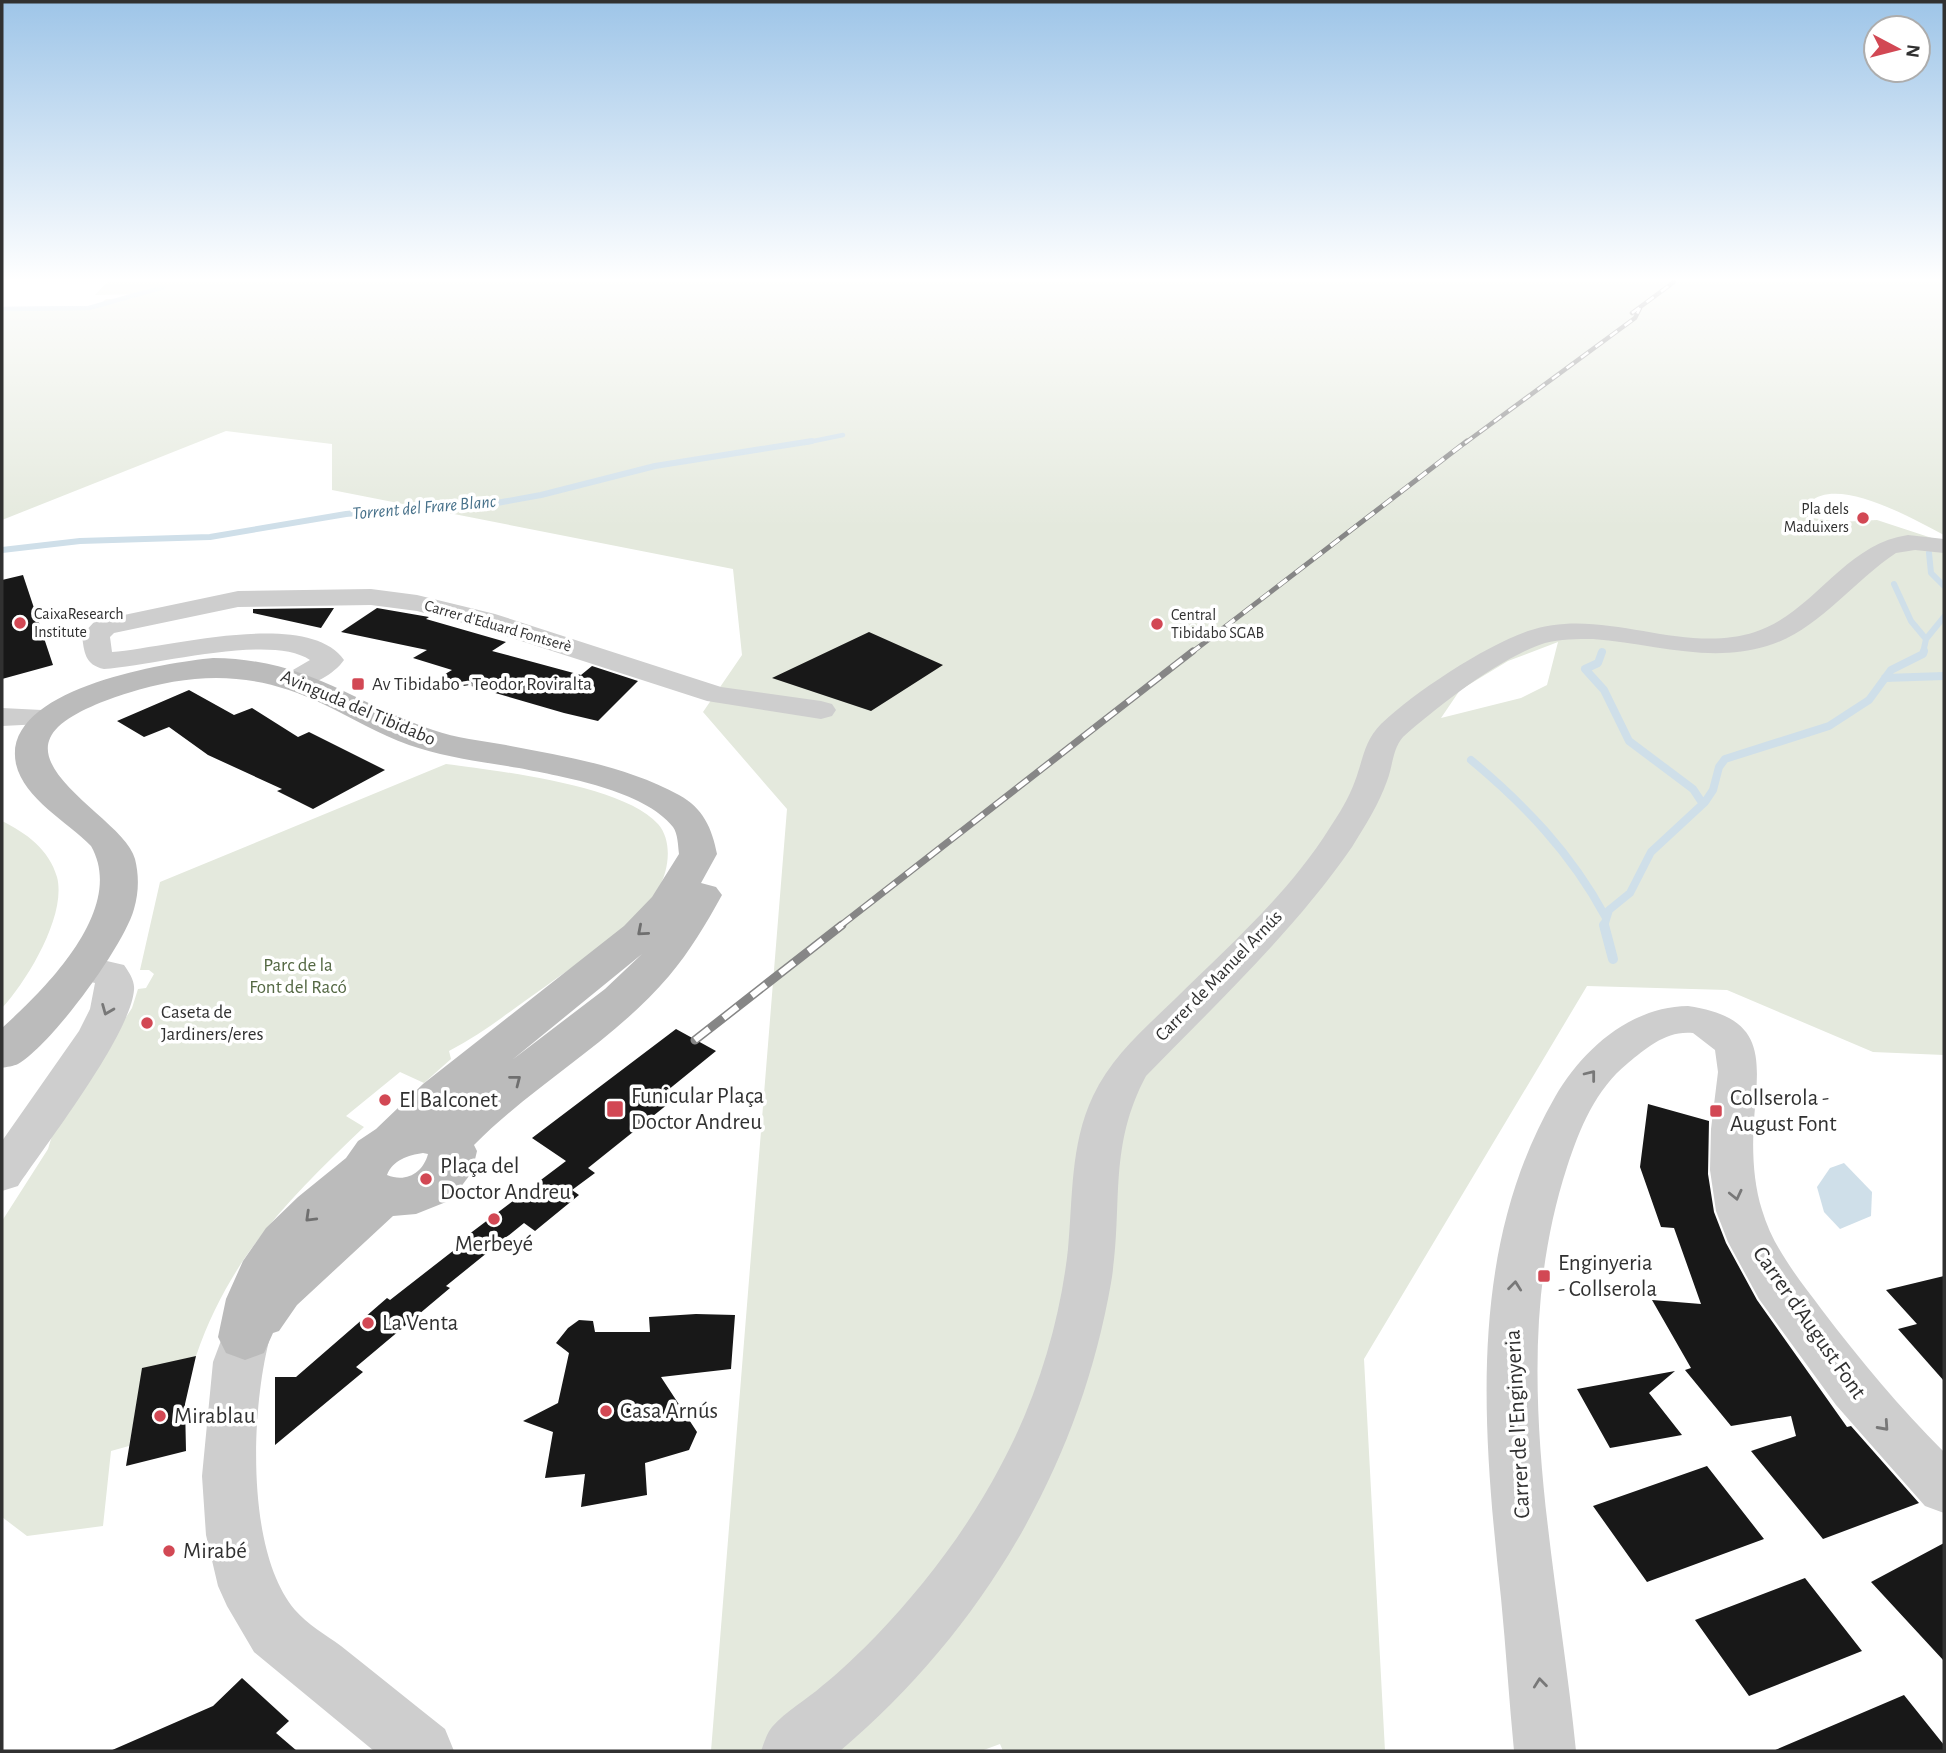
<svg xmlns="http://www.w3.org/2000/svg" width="1946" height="1753" viewBox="0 0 1946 1753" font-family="'Alegreya Sans',sans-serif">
<rect width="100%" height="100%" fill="#fff"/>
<!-- green -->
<path fill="#e4e9dd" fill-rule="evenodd" d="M 107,282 L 1944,282 L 1944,535 C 1916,521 1839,475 1810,502 L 1813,518 L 1839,522 L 1877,520 L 1944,542 L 1944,1055 L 1873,1052 L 1727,990 L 1587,986 L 1364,1359 L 1385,1751 L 1003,1751 L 1000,1744 L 981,1751 L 711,1751 L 787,809 L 703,712 L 742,655 L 733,569 L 332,490 L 332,444 L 226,431 L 2,520 L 2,307 L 98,306 L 106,299 L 131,299 L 138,294 L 95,295 ZM 1558,642 L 1547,685 L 1521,698 L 1441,718 L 1460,690 L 1508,661 Z
M 446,764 C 499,771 623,785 658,824 C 673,841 669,871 658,889 C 633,930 584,958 546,986 C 514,1008 484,1033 449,1051 L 451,1059 L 424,1083 L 400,1072 L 346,1116 L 364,1127 C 289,1199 231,1255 196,1356 L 143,1369 L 129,1446 L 111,1451 L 103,1526 L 27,1536 L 2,1517 L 2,1221 L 48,1149 L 55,1126 L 132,1008 L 138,989 L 146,988 L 154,974 L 149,970 L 140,970 L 160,882 Z
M 2,821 C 26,833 49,849 57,877 C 67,915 27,981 2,1008 Z"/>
<!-- water -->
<path fill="#cfdfe9" d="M 1844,1163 L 1872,1192 L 1871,1216 L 1840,1229 L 1824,1212 L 1817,1187 L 1830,1168 Z"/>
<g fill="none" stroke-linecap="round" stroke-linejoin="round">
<!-- stream-far3 -->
<path stroke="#cfdfe9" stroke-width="4.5" d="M 2,309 L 89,308 L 164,287
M 804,443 L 843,435"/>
<!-- stream-far2 -->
<path stroke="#cfdfe9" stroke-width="6" d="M 2,550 L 80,541 L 210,537 L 346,514 L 439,505 L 491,504 L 541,495 L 655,466 L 812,441
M 1929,553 L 1931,573 L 1944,586
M 1894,584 L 1911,621 L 1926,639
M 1923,653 L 1926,639 L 1944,617"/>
<!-- stream-far1 -->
<path stroke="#cfdfe9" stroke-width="8" d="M 1602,652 L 1598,663 L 1585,669 L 1604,690 L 1629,741 L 1693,789 L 1703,804
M 1885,678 L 1944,676
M 1471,760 C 1525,805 1571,853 1605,916
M 1604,926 L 1609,910 L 1630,893 L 1651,852 L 1705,802 L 1713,790 L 1719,767 L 1725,759 L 1829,726 L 1869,700 L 1891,670 L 1923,654 L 1924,651"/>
<!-- stream -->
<path stroke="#cfdfe9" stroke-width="10" d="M 1604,925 L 1613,959"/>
</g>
<!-- building -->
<path fill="#181818" d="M 23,575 L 53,665 L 2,679 L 2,580 Z
M 334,608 L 321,628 L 253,613 L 253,609 Z
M 377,608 L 429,617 L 426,619 L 506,642 L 492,651 L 581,675 L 592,666 L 638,681 L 598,721 L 564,713 L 440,677 L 452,670 L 413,658 L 427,650 L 341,632 Z
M 869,632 L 943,665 L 871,711 L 772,678 Z
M 189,690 L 234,715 L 252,708 L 298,737 L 309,732 L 385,770 L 313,809 L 277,791 L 282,789 L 208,755 L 169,727 L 144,737 L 117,721 Z
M 676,1029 L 716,1051 L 668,1090 L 678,1096 L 588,1168 L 595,1173 L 572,1190 L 579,1195 L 535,1231 L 524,1223 L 446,1286 L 450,1288 L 356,1367 L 363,1372 L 275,1445 L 275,1377 L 296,1377 L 387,1298 L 390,1300 L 467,1240 L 464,1238 L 566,1161 L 532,1138 Z
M 1648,1104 L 1709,1121 L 1708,1174 L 1714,1212 L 1726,1243 L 1757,1300 L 1847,1427 L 1851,1426 L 1919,1503 L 1823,1539 L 1751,1451 L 1796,1436 L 1791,1416 L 1731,1426 L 1685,1370 L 1691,1368 L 1652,1300 L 1701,1304 L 1674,1228 L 1661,1227 L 1640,1167 Z
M 1944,1276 L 1944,1381 L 1898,1329 L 1917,1324 L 1886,1290 Z
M 696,1314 L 735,1315 L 731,1369 L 661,1377 L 697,1432 L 689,1450 L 645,1463 L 647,1495 L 581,1507 L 585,1474 L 545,1478 L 553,1432 L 523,1421 L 558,1403 L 569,1353 L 556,1343 L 568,1328 L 579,1320 L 593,1321 L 595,1332 L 650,1332 L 649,1317 Z
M 196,1356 L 185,1404 L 186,1451 L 126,1466 L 142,1368 Z
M 1675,1371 L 1649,1393 L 1682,1435 L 1610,1448 L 1577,1389 Z
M 1707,1466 L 1764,1539 L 1647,1582 L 1593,1506 Z
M 1944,1543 L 1944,1661 L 1871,1582 Z
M 1805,1578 L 1862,1651 L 1749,1696 L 1695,1620 Z
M 242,1678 L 289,1721 L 276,1733 L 297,1751 L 110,1751 L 213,1706 Z
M 1904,1695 L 1944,1745 L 1944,1751 L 1773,1751 Z"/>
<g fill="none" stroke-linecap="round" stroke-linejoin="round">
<!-- street -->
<path fill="#cecece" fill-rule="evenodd" d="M 1908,535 L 1944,539 L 1944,553 L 1915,550 L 1896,553 C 1852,582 1818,631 1767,646 C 1708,664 1652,643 1593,639 C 1577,639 1560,639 1545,643 C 1501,657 1438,706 1403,737 C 1392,750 1393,766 1387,781 C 1379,804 1365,826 1352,847 C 1294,931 1217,1003 1146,1076 C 1107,1149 1124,1207 1111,1283 C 1079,1467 982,1631 840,1751 L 761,1751 C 764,1743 767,1733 772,1727 C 786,1711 806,1700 822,1686 C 841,1671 859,1653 876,1636 C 924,1586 968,1528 1000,1467 C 1036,1401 1060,1323 1068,1249 C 1073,1197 1070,1145 1093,1096 C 1112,1056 1144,1029 1175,999 C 1228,947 1289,893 1329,829 C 1339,814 1349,798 1355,781 C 1363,760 1364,741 1381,724 C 1413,693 1486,645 1528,631 C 1603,605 1681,656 1755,632 C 1814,613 1844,544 1908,535 Z
M 371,589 L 417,595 L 495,614 L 721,687 L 821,701 L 832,704 L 836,710 L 832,716 L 821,719 L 707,701 L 475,626 L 417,611 L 371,605 L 238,607 L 114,633 L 110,637 L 112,652 C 166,648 308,608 344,660 C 333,676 304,691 286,686 L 282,680 L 286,674 L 310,660 C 271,633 153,666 104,669 C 85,665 84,652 82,635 L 95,621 L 105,619 L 238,591 Z
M 2,708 L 62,711 L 66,717 L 62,723 L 2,726 Z
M 81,955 L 124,965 C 129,972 135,981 134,990 C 130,1036 46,1144 18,1186 L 2,1191 L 2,1141 L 79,1031 L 90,1009 L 95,983 L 68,976 L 62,967 L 68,958 Z
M 1688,1006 C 1767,1018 1759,1057 1754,1120 C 1752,1149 1753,1182 1762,1210 C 1773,1248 1799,1279 1822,1310 C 1860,1360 1900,1408 1944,1452 L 1944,1513 L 1925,1506 L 1836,1405 L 1759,1299 L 1728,1242 L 1716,1211 L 1710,1170 L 1711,1129 L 1718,1072 L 1715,1050 L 1693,1033 C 1667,1030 1646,1048 1628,1063 C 1595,1090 1580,1128 1567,1167 C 1505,1358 1557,1557 1576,1751 L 1514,1751 C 1509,1700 1506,1649 1501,1598 C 1483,1430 1466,1251 1555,1097 C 1583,1049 1630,1007 1688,1006 Z
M 245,1316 L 262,1322 L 270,1337 C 251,1408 245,1551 295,1610 C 307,1624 326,1635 341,1646 C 376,1674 410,1701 445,1729 L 454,1751 L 374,1751 L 254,1652 L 227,1606 L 218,1586 L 206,1535 L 202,1476 L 213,1362 L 228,1322 Z"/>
<!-- secondary -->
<path fill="#bbb" fill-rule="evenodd" d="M 213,658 C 308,659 351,702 433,730 C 456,738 482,741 506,745 C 564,756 626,766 679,795 C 703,808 712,828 717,854 L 701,883 L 716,887 L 722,895 C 706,924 690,951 669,976 C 613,1042 534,1084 474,1145 L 477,1151 L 472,1172 L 451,1200 L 416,1214 L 393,1216 L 297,1305 L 279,1331 L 273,1333 L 264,1353 L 245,1360 L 226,1353 L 218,1337 L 226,1299 L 243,1261 L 266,1228 L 298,1197 L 346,1158 L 358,1141 L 376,1129 L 423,1084 L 624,926 L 652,897 L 679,854 C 678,846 678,834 673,827 C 644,790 563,777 519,768 C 482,762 444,757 409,745 C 379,734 352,718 323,704 C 257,672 198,671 128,693 C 106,700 75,711 58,727 C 14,770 126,821 135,859 C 139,875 139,892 134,909 C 124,946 52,1044 18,1064 C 14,1066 6,1067 2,1068 L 2,1028 C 45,989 127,909 91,846 C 68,822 24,799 16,764 C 0,689 163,663 213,658 ZM 642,954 L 605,989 L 512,1060 ZM 423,1153 L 428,1154 C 423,1173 406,1183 387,1175 C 393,1160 408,1155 423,1153 Z"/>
<!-- rail-far3 casing -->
<g stroke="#868686" stroke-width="4.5">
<path id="rail-far3" d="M 1632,313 L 1674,282
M 1465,443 L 1635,318 L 1640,308"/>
</g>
<!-- rail-far2 casing -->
<g stroke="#868686" stroke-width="5">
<path id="rail-far2" d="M 1191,653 L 1467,441"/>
</g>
<!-- rail-far1 casing -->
<g stroke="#868686" stroke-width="7">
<path id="rail-far1" d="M 840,926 L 1193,651"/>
</g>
<!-- rail casing -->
<g stroke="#868686" stroke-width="9">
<path id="rail" d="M 695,1040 L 842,925"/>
</g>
<!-- rail-far3 -->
<use href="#rail-far3" stroke="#fff" stroke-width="2.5" stroke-dasharray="9" stroke-linecap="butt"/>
<!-- rail-far2 -->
<use href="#rail-far2" stroke="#fff" stroke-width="3.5" stroke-dasharray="11" stroke-linecap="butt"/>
<!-- rail-far1 -->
<use href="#rail-far1" stroke="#fff" stroke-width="4.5" stroke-dasharray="14" stroke-linecap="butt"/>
<!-- rail -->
<use href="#rail" stroke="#fff" stroke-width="6" stroke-dasharray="18" stroke-linecap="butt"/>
</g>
<!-- one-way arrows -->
<defs><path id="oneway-chevron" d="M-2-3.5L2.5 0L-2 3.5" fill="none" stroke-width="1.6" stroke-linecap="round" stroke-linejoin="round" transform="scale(1.75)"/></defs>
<g stroke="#6f6f6f">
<use href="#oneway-chevron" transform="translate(642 931) rotate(139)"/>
<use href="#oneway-chevron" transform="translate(516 1080) rotate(-38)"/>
<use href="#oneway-chevron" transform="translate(310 1217) rotate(136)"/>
</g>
<g stroke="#787878">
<use href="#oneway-chevron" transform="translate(107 1010) rotate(112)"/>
<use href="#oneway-chevron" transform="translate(1591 1075) rotate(-52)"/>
<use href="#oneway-chevron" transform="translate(1736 1195) rotate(77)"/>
<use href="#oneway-chevron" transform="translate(1515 1286) rotate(-84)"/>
<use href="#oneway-chevron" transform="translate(1884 1426) rotate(48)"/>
<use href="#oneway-chevron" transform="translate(1540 1683) rotate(-96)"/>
</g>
<!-- sky -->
<linearGradient id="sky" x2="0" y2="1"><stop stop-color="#9ec5e8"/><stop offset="0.53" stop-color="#fff"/><stop offset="1" stop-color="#fff" stop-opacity="0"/></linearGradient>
<rect width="1946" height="528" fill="url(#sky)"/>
<!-- markers -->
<g fill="#d24854" stroke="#fff" stroke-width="2.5">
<circle cx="1863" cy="518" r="7"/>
<circle cx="20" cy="623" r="7"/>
<circle cx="1157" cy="624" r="7"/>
<rect x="351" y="677" width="14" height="14" rx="3.5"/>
<circle cx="147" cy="1023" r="7"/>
<circle cx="385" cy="1100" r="7"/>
<rect x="606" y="1100" width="18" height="18" rx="3.5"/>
<rect x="1709" y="1104" width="14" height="14" rx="3.5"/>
<circle cx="426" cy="1179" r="7"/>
<circle cx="494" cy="1219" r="7"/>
<rect x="1537" y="1269" width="14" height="14" rx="3.5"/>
<circle cx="368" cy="1323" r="7"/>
<circle cx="606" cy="1411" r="7"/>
<circle cx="160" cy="1416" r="7"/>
<circle cx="169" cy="1551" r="7"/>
</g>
<g text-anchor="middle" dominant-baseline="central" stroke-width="7" stroke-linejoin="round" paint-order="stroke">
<!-- far-poi labels -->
<g font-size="16" fill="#313131" stroke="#fff" text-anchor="start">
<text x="1849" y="509" text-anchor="end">Pla dels<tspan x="1849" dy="18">Maduixers</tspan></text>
<text x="34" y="614">CaixaResearch<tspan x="34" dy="18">Institute</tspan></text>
<text x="1171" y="615">Central<tspan x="1171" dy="18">Tibidabo SGAB</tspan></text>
</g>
<!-- far-street labels -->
<g font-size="16" fill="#313131" stroke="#fff">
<text transform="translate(498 626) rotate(16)">Carrer d'Eduard Fontserè</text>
</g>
<!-- far-water labels -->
<g font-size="18" font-style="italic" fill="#47718a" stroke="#fff">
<text transform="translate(424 508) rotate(-5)">Torrent del Frare Blanc</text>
</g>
<!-- poi labels -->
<g font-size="19" fill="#313131" stroke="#fff" text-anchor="start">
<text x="372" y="684">Av Tibidabo - Teodor Roviralta</text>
<text x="161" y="1012">Caseta de<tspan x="161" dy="22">Jardiners/eres</tspan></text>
</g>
<!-- street labels -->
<g font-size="19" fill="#313131" stroke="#fff">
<text transform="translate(358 708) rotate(23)">Avinguda del Tibidabo</text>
<text transform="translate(1219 976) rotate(-46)">Carrer de Manuel Arnús</text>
</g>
<!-- park labels -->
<g font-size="19" fill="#546843" stroke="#fff">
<text x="298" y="965">Parc de la<tspan x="298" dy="22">Font del Racó</tspan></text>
</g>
<!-- near-poi labels -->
<g font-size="23" fill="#313131" stroke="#fff" text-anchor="start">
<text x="631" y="1096">Funicular Plaça<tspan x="631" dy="26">Doctor Andreu</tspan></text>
<text x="1730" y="1098">Collserola -<tspan x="1730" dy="26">August Font</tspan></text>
<text x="399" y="1100">El Balconet</text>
<text x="440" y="1166">Plaça del<tspan x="440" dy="26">Doctor Andreu</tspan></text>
<text x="494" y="1244" text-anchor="middle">Merbeyé</text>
<text x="1558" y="1263">Enginyeria<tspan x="1558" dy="26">- Collserola</tspan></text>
<text x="382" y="1323">La Venta</text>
<text x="620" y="1411">Casa Arnús</text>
<text x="174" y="1416">Mirablau</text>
<text x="183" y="1551">Mirabé</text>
</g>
<!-- near-street labels -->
<g font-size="23" fill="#313131" stroke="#fff">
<text transform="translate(1809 1323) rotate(55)">Carrer d'August Font</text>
<text transform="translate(1518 1424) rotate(-93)">Carrer de l'Enginyeria</text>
</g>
</g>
<!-- border -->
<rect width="1946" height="1753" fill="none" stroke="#313131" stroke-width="7"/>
<!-- north arrow -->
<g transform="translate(1897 49) rotate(97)"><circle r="33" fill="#ffffff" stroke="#adadad" stroke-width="2"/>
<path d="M0-5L12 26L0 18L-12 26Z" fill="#d24854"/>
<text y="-10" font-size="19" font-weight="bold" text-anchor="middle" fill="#313131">N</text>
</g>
</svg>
